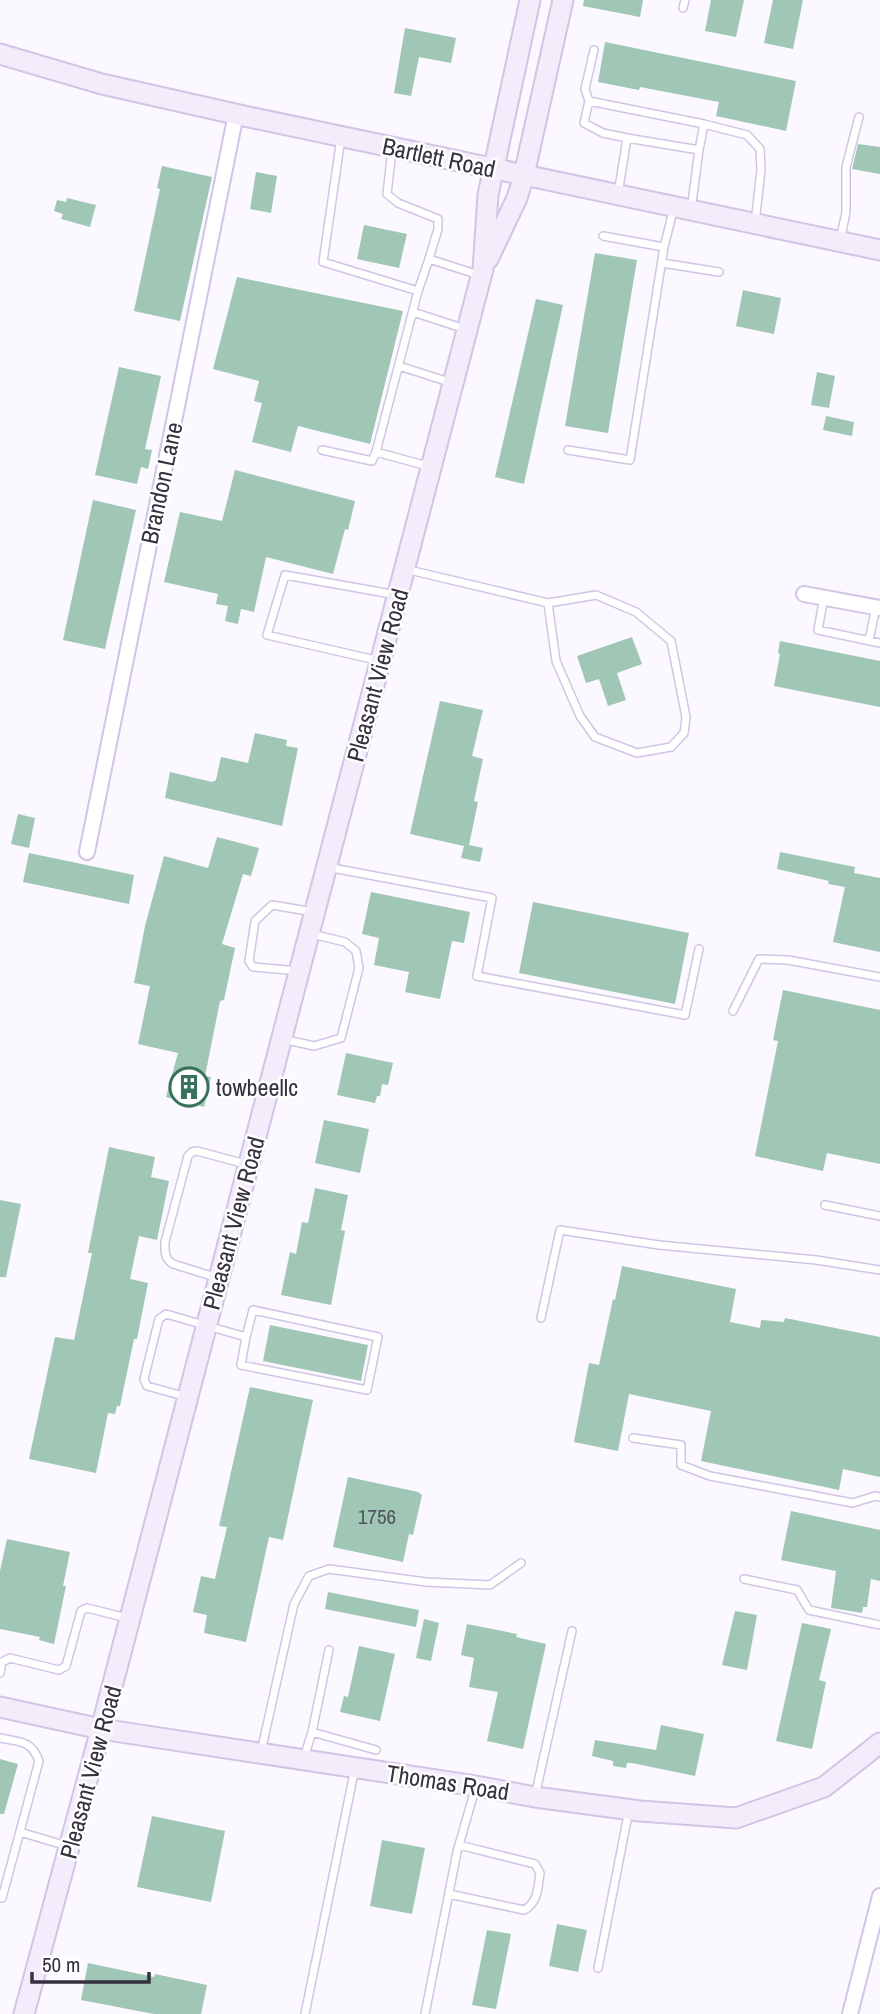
<svg xmlns="http://www.w3.org/2000/svg" width="880" height="2014" viewBox="0 0 880 2014" font-family="'Archivo Narrow',sans-serif">
<rect width="100%" height="100%" fill="#fbf8ff"/>
<!-- building -->
<path fill="#a0c6b5" d="M 584,0 L 643,0 L 640,17 L 583,6 Z
M 711,0 L 744,0 L 736,37 L 705,31 Z
M 773,0 L 803,0 L 793,49 L 764,43 Z
M 405,28 L 456,38 L 451,63 L 419,57 L 411,96 L 394,93 Z
M 605,42 L 796,81 L 786,131 L 716,116 L 719,102 L 640,87 L 639,90 L 598,82 Z
M 858,144 L 880,147 L 880,174 L 852,169 Z
M 162,166 L 212,177 L 180,321 L 134,311 L 160,189 L 157,188 Z
M 256,172 L 277,176 L 271,213 L 250,209 Z
M 67,198 L 96,205 L 90,227 L 61,219 L 63,214 L 54,211 L 57,200 L 66,202 Z
M 364,225 L 407,234 L 399,268 L 357,259 Z
M 595,253 L 637,260 L 608,433 L 565,426 Z
M 237,277 L 403,311 L 370,444 L 298,426 L 291,452 L 252,442 L 262,403 L 254,401 L 259,381 L 213,369 Z
M 743,290 L 781,298 L 774,334 L 736,326 Z
M 536,299 L 563,305 L 524,484 L 495,477 Z
M 119,367 L 161,376 L 145,449 L 152,450 L 148,469 L 141,467 L 137,484 L 95,475 Z
M 817,372 L 835,376 L 829,408 L 811,405 Z
M 826,416 L 854,422 L 852,436 L 823,430 Z
M 235,470 L 355,501 L 348,530 L 345,529 L 333,574 L 266,557 L 254,612 L 241,609 L 238,624 L 225,621 L 228,606 L 216,604 L 218,594 L 164,582 L 180,512 L 222,521 Z
M 93,500 L 136,510 L 105,649 L 63,640 Z
M 632,637 L 642,664 L 617,673 L 626,700 L 608,706 L 599,679 L 586,683 L 577,656 Z
M 780,641 L 880,661 L 880,707 L 774,686 L 780,654 L 778,653 Z
M 440,701 L 483,710 L 472,756 L 483,759 L 474,801 L 478,802 L 469,845 L 483,848 L 480,862 L 461,858 L 464,846 L 410,834 Z
M 255,733 L 287,740 L 286,746 L 298,748 L 282,826 L 165,798 L 170,772 L 212,782 L 216,780 L 221,757 L 248,763 Z
M 18,814 L 35,818 L 29,848 L 11,844 Z
M 217,837 L 259,848 L 251,876 L 243,874 L 222,944 L 235,948 L 224,1000 L 220,1001 L 205,1076 L 211,1077 L 204,1107 L 166,1097 L 178,1053 L 138,1044 L 150,986 L 134,983 L 145,926 L 164,856 L 208,868 Z
M 780,852 L 855,867 L 854,873 L 880,878 L 880,952 L 833,942 L 845,887 L 828,884 L 829,881 L 777,869 Z
M 29,853 L 134,875 L 129,904 L 23,882 Z
M 371,892 L 470,912 L 464,943 L 452,941 L 440,999 L 405,992 L 409,972 L 374,965 L 379,938 L 362,934 Z
M 533,902 L 689,933 L 675,1004 L 519,973 Z
M 783,990 L 880,1010 L 880,1164 L 827,1153 L 823,1171 L 755,1156 L 778,1041 L 773,1040 Z
M 346,1053 L 393,1063 L 388,1085 L 382,1084 L 380,1096 L 377,1096 L 375,1103 L 337,1095 Z
M 324,1120 L 369,1129 L 360,1173 L 315,1163 Z
M 109,1147 L 155,1157 L 151,1177 L 169,1181 L 157,1240 L 139,1236 L 130,1279 L 148,1283 L 137,1339 L 134,1339 L 120,1406 L 117,1406 L 115,1414 L 108,1413 L 96,1473 L 29,1459 L 55,1337 L 74,1340 L 92,1253 L 88,1253 Z
M 315,1188 L 348,1195 L 341,1230 L 345,1231 L 331,1305 L 281,1295 L 290,1252 L 296,1254 L 302,1222 L 308,1223 Z
M 0,1200 L 21,1204 L 6,1277 L 0,1277 Z
M 622,1266 L 736,1289 L 730,1322 L 760,1328 L 761,1320 L 784,1322 L 785,1318 L 880,1337 L 880,1477 L 843,1469 L 839,1490 L 701,1461 L 711,1411 L 629,1394 L 618,1451 L 574,1442 L 589,1363 L 599,1365 L 613,1299 L 615,1300 Z
M 270,1325 L 368,1345 L 361,1381 L 263,1361 Z
M 250,1387 L 313,1400 L 283,1540 L 269,1537 L 246,1642 L 204,1633 L 207,1615 L 193,1612 L 201,1576 L 215,1579 L 227,1527 L 219,1526 Z
M 348,1477 L 418,1492 L 422,1495 L 413,1535 L 409,1534 L 403,1562 L 333,1547 Z
M 791,1511 L 880,1530 L 880,1581 L 871,1579 L 867,1607 L 863,1607 L 862,1613 L 831,1608 L 836,1571 L 781,1560 Z
M 7,1539 L 70,1552 L 63,1586 L 66,1586 L 54,1644 L 39,1640 L 40,1637 L 0,1629 L 0,1571 Z
M 328,1592 L 419,1610 L 416,1627 L 325,1609 Z
M 735,1611 L 757,1615 L 747,1670 L 722,1665 Z
M 424,1619 L 439,1623 L 431,1661 L 416,1658 Z
M 802,1623 L 831,1629 L 819,1680 L 826,1682 L 812,1749 L 776,1741 Z
M 467,1624 L 517,1634 L 516,1637 L 546,1644 L 523,1749 L 487,1741 L 498,1692 L 469,1687 L 474,1658 L 461,1655 Z
M 359,1646 L 395,1654 L 380,1721 L 340,1712 L 344,1696 L 348,1697 Z
M 661,1725 L 704,1734 L 695,1776 L 632,1763 L 627,1763 L 626,1768 L 613,1766 L 613,1761 L 592,1756 L 595,1740 L 656,1750 Z
M 0,1759 L 18,1764 L 4,1814 L 0,1814 Z
M 152,1816 L 225,1831 L 211,1902 L 137,1887 Z
M 382,1840 L 425,1848 L 412,1914 L 370,1906 Z
M 557,1924 L 587,1930 L 578,1972 L 549,1966 Z
M 487,1930 L 511,1934 L 496,2009 L 472,2005 Z
M 88,1963 L 154,1977 L 155,1974 L 207,1985 L 201,2014 L 154,2014 L 81,2000 Z"/>
<g fill="none" stroke-linecap="round" stroke-linejoin="round">
<!-- lane casing -->
<g stroke="#d2c4e5" stroke-width="10">
<path id="lane" d="M 683,8 L 685,0
M 589,101 L 585,89 L 594,50
M 704,124 L 747,135 L 760,149 L 761,170 L 755,223
M 341,138 L 323,262 L 418,291 L 376,452
M 627,138 L 603,133 L 584,123 L 589,101 L 704,124 L 699,150
M 392,150 L 387,194 L 398,203 L 438,219 L 438,229 L 429,259
M 618,194 L 627,138 L 699,150 L 691,210
M 603,236 L 664,247
M 840,241 L 846,212 L 846,167 L 859,117
M 662,263 L 719,272
M 418,291 L 429,259 L 479,275
M 413,312 L 465,329
M 399,366 L 452,383
M 322,450 L 372,461 L 376,452 L 431,467
M 568,450 L 630,460 L 664,247 L 674,207
M 405,569 L 548,603 L 596,595 L 636,612 L 671,641 L 686,717 L 684,733 L 671,747 L 637,753 L 595,737 L 580,716 L 556,661 L 548,603
M 824,597 L 818,630 L 880,643
M 869,640 L 876,607
M 380,661 L 267,635 L 285,575 L 397,595
M 327,867 L 492,898 L 477,976 L 685,1015 L 699,949
M 299,971 L 253,967 L 249,961 L 255,921 L 272,905 L 314,912
M 733,1011 L 759,959 L 788,960 L 880,977
M 282,1039 L 314,1046 L 341,1038 L 359,968 L 356,951 L 345,942 L 312,934
M 825,1205 L 880,1216
M 218,1278 L 173,1264 C 164,1258 165,1252 165,1242 L 188,1156 L 192,1152 L 197,1151 L 249,1165
M 541,1318 L 560,1230 L 659,1245 L 816,1260 L 880,1270
M 187,1397 L 147,1386 L 144,1379 L 159,1319 L 166,1314 L 246,1337 L 241,1365 L 367,1390 L 378,1337 L 253,1310 L 246,1337
M 633,1438 L 681,1445 L 681,1465 L 710,1476 L 853,1503 L 875,1496 L 880,1497
M 744,1579 L 797,1590 L 809,1610 L 880,1625
M 329,1650 L 312,1732 L 376,1750
M 0,1673 L 2,1662 L 10,1658 L 59,1670 L 66,1666 L 81,1611 L 87,1608 L 127,1618
M 0,1738 C 20,1742 31,1740 39,1761 L 2,1898 L 0,1898
M 261,1752 L 294,1604 L 309,1576 L 329,1569 L 426,1582 L 490,1585 L 521,1563
M 304,1758 L 312,1732
M 535,1796 L 572,1631
M 20,1832 L 67,1846
M 449,1894 L 524,1910 C 538,1903 538,1887 540,1873 L 535,1864 L 459,1845
M 598,1968 L 629,1810
M 305,2014 L 355,1768
M 425,2014 L 457,1852 L 476,1786"/>
</g>
<!-- street casing -->
<g stroke="#d2c4e5" stroke-width="18">
<path id="street" d="M 804,594 L 880,608
M 87,852 L 236,114
M 850,2014 L 880,1896"/>
</g>
<!-- secondary casing -->
<g stroke="#d2c4e5" stroke-width="23">
<path id="secondary" d="M 0,54 L 102,84 L 244,116 L 880,250
M 488,259 L 517,198 L 524,175 L 563,0
M 0,1707 L 101,1729 L 476,1786 L 535,1797 L 640,1811 L 736,1818 L 824,1787 L 880,1743
M 24,2014 L 101,1729 L 483,269 L 488,195 L 530,0"/>
</g>
<!-- lane -->
<use href="#lane" stroke="#fff" stroke-width="7"/>
<!-- street -->
<use href="#street" stroke="#fff" stroke-width="14"/>
<!-- secondary -->
<use href="#secondary" stroke="#f3edfb" stroke-width="19"/>
</g>
<!-- icons -->
<defs>
<g id="building-ring" transform="scale(2.0125)"><circle r="9.5" fill="#fff" stroke="#38725a" stroke-width="1.5"/><path d="M-4-6H4V6H1V3H-1V6H-4ZM-2.5-4.3h1.7v1.8h-1.7ZM.8-4.3h1.7v1.8H.8ZM-2.5-1h1.7V.8h-1.7ZM.8-1h1.7V.8H.8Z" fill="#38725a"/></g>
</defs>
<g fill-rule="evenodd">
<use href="#building-ring" x="189" y="1087"/>
</g>
<g text-anchor="middle" dominant-baseline="central" stroke-width="5" stroke-linejoin="round" paint-order="stroke">
<!-- number labels -->
<g font-size="21" fill="#50565c">
<text x="377" y="1516">1756</text>
</g>
<!-- street labels -->
<g font-size="24" fill="#36313e" stroke="#fff">
<text transform="translate(439 157) rotate(12)">Bartlett Road</text>
<text transform="translate(161 483) rotate(-78)">Brandon Lane</text>
<text transform="translate(377 675) rotate(-75)">Pleasant View Road</text>
<text transform="translate(233 1223) rotate(-75)">Pleasant View Road</text>
<text transform="translate(90 1772) rotate(-75)">Pleasant View Road</text>
<text transform="translate(448 1782) rotate(9)">Thomas Road</text>
</g>
<!-- poi labels -->
<g font-size="24" fill="#36313e" stroke="#fff" text-anchor="start">
<text x="216" y="1087">towbeellc</text>
</g>
</g>
<!-- scale -->
<path d="M32 1972v10h117v-10" fill="none" stroke="#36313e" stroke-width="3.5"/>
<text x="42" y="1972" font-size="21" fill="#36313e" stroke="#ffffff" stroke-width="5" paint-order="stroke">50 m</text>
</svg>
